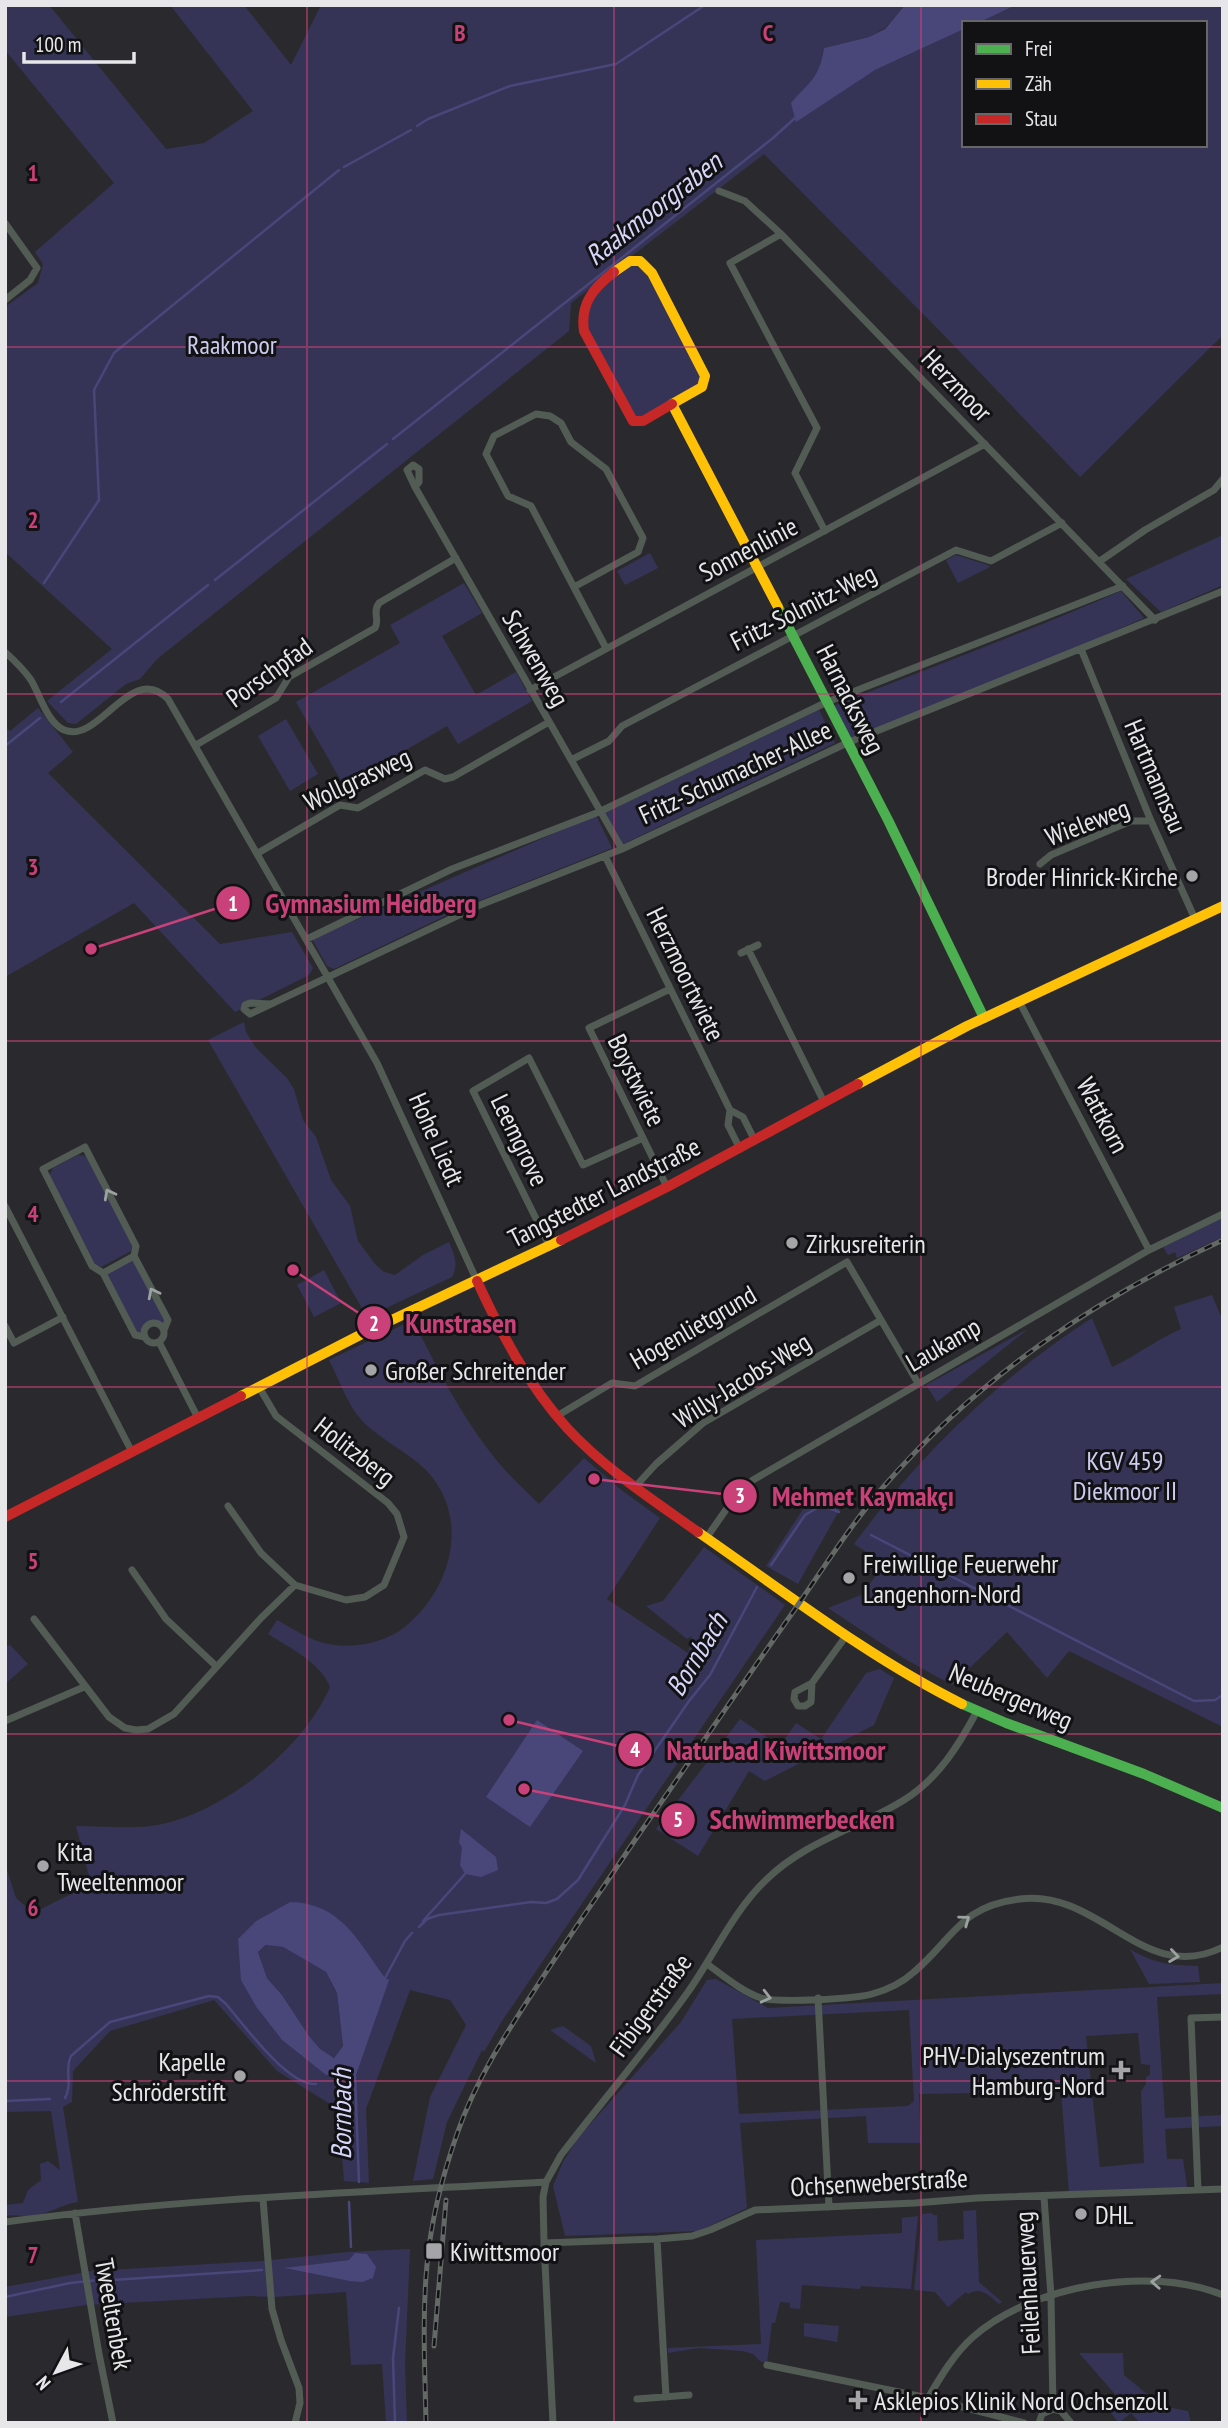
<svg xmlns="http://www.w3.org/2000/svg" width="1228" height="2428" viewBox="0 0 1228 2428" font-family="'PT Sans Narrow',sans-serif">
<rect width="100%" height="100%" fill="#2a2a2e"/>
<!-- green -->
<path fill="#353457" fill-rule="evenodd" d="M 5,5 L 49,5 L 166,149 L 204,143 L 253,111 L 170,5 L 244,5 L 291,65 L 321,5 L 905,5 L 885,28 L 869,37 L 824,48 L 820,66 L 846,87 L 875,70 L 964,29 L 964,145 L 1205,145 L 1205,23 L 978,23 L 1016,5 L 1223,5 L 1223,335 L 1080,477 L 939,330 L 764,154 L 571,303 L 569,331 L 157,659 L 140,679 L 126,684 L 76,724 L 68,723 L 47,701 L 112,649 L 5,552 L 5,307 L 38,283 L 43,264 L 35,252 L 114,183 L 5,50 Z
M 635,264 L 646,272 L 701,374 L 702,383 L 641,417 L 636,417 L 585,323 L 594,294 L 627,267 Z
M 1223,535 L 1223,585 L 1161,612 L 1126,579 Z
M 650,553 L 658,568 L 625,585 L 617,571 Z
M 956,555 L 988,565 L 990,567 L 958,583 L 946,560 Z
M 464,583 L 482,613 L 442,636 L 476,695 L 516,672 L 532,701 L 458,744 L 447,726 L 344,786 L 296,702 L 400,643 L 390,625 Z
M 1121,591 L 1144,618 L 1034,666 L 848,740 L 833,706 C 929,668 1027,632 1121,591 Z
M 38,708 L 73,752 L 48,773 L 220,944 L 292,932 L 313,968 L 309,975 L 235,1012 L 134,903 L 5,977 L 5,727 L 10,731 Z
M 819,710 L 835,743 L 623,844 L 605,813 Z
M 286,719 L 318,774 L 290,791 L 258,736 Z
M 596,815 L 612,848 L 468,905 L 334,969 L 327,966 L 312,939 Z
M 244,1022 L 246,1032 L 256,1048 L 287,1078 L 294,1089 L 303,1120 L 316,1137 L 331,1180 L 350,1206 L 358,1241 L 375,1264 L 384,1272 L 395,1275 L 423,1255 L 449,1242 C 454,1254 459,1265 452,1277 L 367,1317 L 208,1040 Z
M 78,1155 L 86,1156 L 133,1247 L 131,1251 L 101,1267 L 95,1264 L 49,1176 L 53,1168 Z
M 1223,1218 L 1223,1237 L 1177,1258 L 1175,1252 L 1168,1255 L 1163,1247 Z
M 133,1259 L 165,1320 L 163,1326 L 156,1322 L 146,1325 L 143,1336 L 138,1333 L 106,1273 Z
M 324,1270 L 341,1303 L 314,1317 L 297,1285 Z
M 1212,1295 L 1223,1321 L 1223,1727 L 1069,1651 L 1047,1678 L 1007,1632 L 952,1685 L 905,1659 L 828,1608 L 861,1595 L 885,1564 L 854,1544 C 919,1455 999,1378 1092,1318 L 1112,1367 C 1136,1356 1156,1340 1181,1329 L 1174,1307 Z
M 413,1320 C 439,1372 465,1424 504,1469 C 515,1481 527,1492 539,1504 L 584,1458 L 620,1489 L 660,1518 L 607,1599 L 688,1653 L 692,1636 L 687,1639 L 646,1606 L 663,1601 L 704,1547 L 785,1605 L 502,2021 L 484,2052 L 482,2050 L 447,2122 L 433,2179 L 413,2181 L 430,2097 L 466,2025 L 450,2000 L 410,1990 L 366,2109 L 369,2183 L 344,2181 L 338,2109 L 277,2071 L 214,2000 L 110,2031 L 73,2071 L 72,2102 L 63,2107 L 78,2202 C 63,2204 50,2213 34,2216 C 24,2217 16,2214 5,2216 L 5,2205 L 23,2203 L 28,2190 L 41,2180 L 40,2164 L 48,2161 L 60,2170 L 51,2111 L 5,2112 L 5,1864 L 16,1898 L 33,1913 L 91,1884 L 76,1826 C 100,1826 126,1829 151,1826 C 219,1817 303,1750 330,1687 C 320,1662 290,1648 268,1634 L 277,1620 C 290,1627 305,1637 320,1642 C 347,1650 383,1645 406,1626 C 452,1588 471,1517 426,1470 C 408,1452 374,1436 359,1417 C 347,1403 338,1377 329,1360 ZM 290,1902 L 385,1979 L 355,2077 L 326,2075 L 282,2040 L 257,2008 L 238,1939 L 256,1921 Z
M 1028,1329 L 937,1402 L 926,1385 Z
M 826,1501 L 841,1507 L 798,1584 L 766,1566 L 803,1509 L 814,1503 Z
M 10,1645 L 28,1664 L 5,1684 L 5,1647 Z
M 880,1669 L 894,1678 L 874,1725 L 765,1781 L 749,1771 L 698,1856 L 656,1829 L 740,1719 L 780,1746 L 796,1723 L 821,1739 L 866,1673 Z
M 267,1945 L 283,1947 L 326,1972 L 337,1993 L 343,2046 L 334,2058 L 320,2050 L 309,2036 L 282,1995 L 267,1978 L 258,1952 Z
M 1130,1949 C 1154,1964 1170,1965 1198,1966 L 1200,1982 L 1149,1984 Z
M 716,1979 L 768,2008 L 1223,1983 L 1223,1994 L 1157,1997 L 1165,2118 L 1223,2115 L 1223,2126 L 1165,2129 L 1167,2159 L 1183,2159 L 1187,2187 L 1069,2193 L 1061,2091 L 919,2094 L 921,2143 L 868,2143 L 866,2116 L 740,2123 L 747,2208 L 699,2231 L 565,2236 L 553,2186 L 563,2162 L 577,2139 L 681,2022 L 707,1980 ZM 909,2010 L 914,2101 L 908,2106 L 739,2114 L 732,2019 ZM 1138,2033 L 1141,2064 L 1150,2065 L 1150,2075 L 1146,2077 L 1146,2084 L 1141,2091 L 1144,2163 L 1100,2167 L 1086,2036 Z
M 563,2026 L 591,2046 L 596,2063 L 550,2030 Z
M 976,2210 L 979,2282 L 1002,2302 L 999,2304 C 989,2295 981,2286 968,2294 L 966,2292 L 948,2307 L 935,2292 L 914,2290 L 922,2214 L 932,2213 L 933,2215 L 937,2215 L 938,2241 L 964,2239 L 963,2211 Z
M 918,2216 L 911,2289 L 861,2286 L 860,2289 L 802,2285 L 800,2309 L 790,2308 L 790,2303 L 780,2302 L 775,2323 L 772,2323 L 767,2363 L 760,2361 L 753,2354 L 743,2351 L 699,2348 L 668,2353 L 668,2348 L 761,2344 L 756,2240 L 902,2233 L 902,2218 Z
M 410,2249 L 405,2365 L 407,2423 L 386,2423 L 382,2364 L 351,2365 L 346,2292 L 274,2297 L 250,2296 L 86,2305 L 5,2317 L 5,2287 L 92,2271 L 262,2261 L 348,2252 ZM 349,2260 L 349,2281 L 288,2269 L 288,2268 Z
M 804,2323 L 839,2326 L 837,2342 L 804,2336 Z
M 1079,2353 L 1123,2353 L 1124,2375 L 1161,2406 L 1188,2411 L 1191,2423 L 1140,2423 L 1131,2413 L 1119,2423 L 1110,2412 L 1121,2401 Z"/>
<!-- water -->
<path fill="#49467a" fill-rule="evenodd" d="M 905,5 L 1016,5 L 978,23 L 964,23 L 964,29 L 875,70 L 796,122 L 791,103 C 810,81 819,79 824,48 L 869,37 L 885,29 Z
M 537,1720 L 583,1751 L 530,1827 L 486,1797 Z
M 461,1829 L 496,1857 L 498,1870 L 481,1877 L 465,1874 L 460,1865 L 462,1847 L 459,1843 Z
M 290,1902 C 341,1903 358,1941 385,1978 L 389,1980 L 355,2078 L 326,2075 L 282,2040 L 257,2008 L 241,1980 L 238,1939 L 256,1921 ZM 266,1945 L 283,1947 L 326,1972 L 337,1993 L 343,2046 L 334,2058 L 320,2049 L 309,2036 L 282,1995 L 267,1978 L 258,1952 Z
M 355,2253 L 367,2254 L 376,2267 L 373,2278 L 362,2282 L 349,2281 L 284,2268 L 349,2260 Z"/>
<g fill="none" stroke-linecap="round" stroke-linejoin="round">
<!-- stream -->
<path stroke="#49467a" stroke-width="2.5" d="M 417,126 L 428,119 L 510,86 L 616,64 L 705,5
M 344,167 L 411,130
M 393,439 L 773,138 L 795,118
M 215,580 L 387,444
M 44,583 L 99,500 L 94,390 L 114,353 L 339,170
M 61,702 L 208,585
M 5,746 L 40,718
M 871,1535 L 1194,1701 L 1215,1700 L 1223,1695
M 771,1565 L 805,1515 L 822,1505 L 839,1512
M 423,1921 L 465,1874
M 419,1927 L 427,1919 L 439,1915 L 531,1902 L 546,1903 L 557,1899 L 578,1880 L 625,1805 L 638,1775 L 689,1701 L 710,1675 L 757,1587
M 384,1980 L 405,1941 L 412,1933
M 355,2076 L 359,2182
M 65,2098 C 73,2085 64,2069 71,2056 L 110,2022 L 209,1996 L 218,1997 L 226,2004 C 244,2025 288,2086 316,2084
M 5,2101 L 50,2099
M 349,2202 L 351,2247
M 112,2280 L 262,2270
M 5,2297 L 70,2283 L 98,2280
M 395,2423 L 393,2358 L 399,2308"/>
<!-- street -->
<path stroke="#525c55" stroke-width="7" d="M 719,191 L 745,201 L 781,234 L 1155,620
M 5,223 L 37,268 L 30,280 L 5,300
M 781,234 L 730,263 L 817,428 L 795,473 L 825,531
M 415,487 L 407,470 L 413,465 L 419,469 L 419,482 L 415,487 L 622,849
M 1100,561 L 1145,530 L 1214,490 L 1223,479
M 574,587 L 638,552 L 643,538 L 606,469 L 571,442 L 561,423 L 550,416 L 536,414 L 494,436 L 486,454 L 508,496 L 531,506 L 606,648
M 1081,649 L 1151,821 L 1195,919
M 5,652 C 15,661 24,670 31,680 C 40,695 47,722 64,730 C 99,745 131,661 168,699 L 377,1063 L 477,1281
M 530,690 L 985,444
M 196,745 L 276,698 L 289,677 L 375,628 C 380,620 372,612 379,603 L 456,558
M 571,760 L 609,741 L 622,726 L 956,550 L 991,561 L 1062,523
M 258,853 L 340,805 L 358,808 L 425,770 L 445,779 L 453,777 L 549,722
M 605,856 L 730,1110 L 728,1125 L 740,1149
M 1040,864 L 1051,855 L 1131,821 L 1151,821
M 307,939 L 452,869 L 599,812 L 827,702 L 1123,586
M 748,949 L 824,1102
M 741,953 L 758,945
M 1019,1001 L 1149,1250
M 270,1004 L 250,1003 L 245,1005 L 244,1009 L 250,1014 L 480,905 L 622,849 L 847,743 L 1223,591
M 730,1110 L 743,1117 L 755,1141
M 667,1187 L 589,1028 L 670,989
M 5,1206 L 132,1452
M 549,1245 L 473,1091 L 529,1058 L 583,1165 L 643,1138
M 103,1273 L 134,1256
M144 1333a10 10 0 1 1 20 0a10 10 0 1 1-20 0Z
M 5,1326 L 14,1343 L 63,1317
M 145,1337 L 135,1335 L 103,1273 L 92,1266 L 43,1169 L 85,1147 L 136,1246 L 134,1256 L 168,1320 L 164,1330
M 159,1342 L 198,1418
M 557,1416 L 612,1383 L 635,1386 L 847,1262 L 918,1383
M 634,1488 L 656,1464 L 703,1423 L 881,1320
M 228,1506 L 261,1553 L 295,1585
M 707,1537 L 739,1491 L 753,1480 L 1149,1250 L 1223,1214
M 132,1570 L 166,1619 L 216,1666
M 34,1619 L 109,1717 L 125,1728 L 136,1730 L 148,1729 L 174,1714 L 261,1618 L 295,1585 L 346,1600 L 365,1597 L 384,1585 L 404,1537 L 397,1514 L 388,1503 L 276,1416 L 259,1387
M 812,1683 L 811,1702 L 805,1706 L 798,1706 L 794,1699 L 795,1692 L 812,1683 L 846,1636
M 5,1721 L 84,1687
M 707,1964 C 724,1976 741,1991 761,1998 C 779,2003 854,1999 872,1994 C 887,1990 903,1982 914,1972 C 954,1938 960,1906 1020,1899 C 1101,1889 1144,1987 1223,1947
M 818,1998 L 829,2207
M 1198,2190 L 1191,2018 L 1223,2017
M 1044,2197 L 1051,2296 L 1053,2409
M 263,2199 L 272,2309 L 281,2340 L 299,2388 L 300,2403 L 295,2423
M 75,2213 L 99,2354 L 113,2423
M 5,2222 C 184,2198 366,2192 546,2182
M 657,2239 L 666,2397
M 544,2243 L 657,2239 L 692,2236 L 710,2230 L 755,2210 L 915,2203 L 977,2198 L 1223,2189
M 767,2365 L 928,2398 L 1024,2423
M 928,2398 C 941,2376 954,2354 973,2337 C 1032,2285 1149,2265 1223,2295
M 637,2399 L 689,2395
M 553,2423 L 544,2243 L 543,2197 L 546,2182 L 561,2155 C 603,2100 648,2048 688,1992 C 714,1955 734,1910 767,1879 C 806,1841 859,1828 904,1800 C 938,1779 959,1745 977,1711
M 1039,2423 L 1042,2414 L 1053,2409 L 1061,2411 L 1071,2423"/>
<!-- fast -->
<path stroke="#4caf50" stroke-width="10" d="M 778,607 L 888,820 L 984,1018
M 962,1704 L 1006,1723 L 1144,1774 L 1223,1808"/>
<!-- slow -->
<path stroke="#ffc107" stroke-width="10" d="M 614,272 L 630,261 L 640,261 L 652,273 L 705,376 L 702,387 L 672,404 L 778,607
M 858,1084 L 967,1026 L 1223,906
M 241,1396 L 360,1335 L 561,1240
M 698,1532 C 785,1592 868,1657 962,1704"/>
<!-- jam -->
<path stroke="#c62828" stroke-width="10" d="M 614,272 C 593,288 580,304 584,331 L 633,421 L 643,421 L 672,404
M 561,1240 L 667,1187 L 858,1084
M 477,1281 C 501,1333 528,1385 567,1428 C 605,1469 653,1500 698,1532
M 5,1517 L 241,1396"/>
<!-- rail casing -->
<g stroke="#636965" stroke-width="5">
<path id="rail" d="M 434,2346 L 446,2200
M 426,2423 C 425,2371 422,2317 427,2265 C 431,2220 442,2177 457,2134 C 476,2079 507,2032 539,1983 C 570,1935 603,1888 635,1840 C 688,1764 740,1687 793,1612 C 823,1569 851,1524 885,1485 C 979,1377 1093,1300 1223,1240"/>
</g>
<!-- rail -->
<use href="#rail" stroke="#121215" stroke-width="2.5" stroke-dasharray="8" stroke-linecap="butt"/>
</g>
<!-- one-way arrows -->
<defs><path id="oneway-chevron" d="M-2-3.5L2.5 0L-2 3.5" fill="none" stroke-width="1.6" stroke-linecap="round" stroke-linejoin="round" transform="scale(1.75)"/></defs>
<g stroke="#9ca2a0">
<use href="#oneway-chevron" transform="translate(109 1194) rotate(-118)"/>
<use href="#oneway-chevron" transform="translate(153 1293) rotate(-117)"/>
<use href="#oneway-chevron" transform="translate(965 1920) rotate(-36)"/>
<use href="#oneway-chevron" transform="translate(1174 1956) rotate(8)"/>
<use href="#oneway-chevron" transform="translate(766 1997) rotate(14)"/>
<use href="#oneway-chevron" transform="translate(1156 2282) rotate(-177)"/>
</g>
<!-- grid -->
<path fill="none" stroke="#c94178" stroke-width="2" stroke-opacity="0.55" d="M 307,5 L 307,2423M 614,5 L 614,2423M 921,5 L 921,2423M 5,347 L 1223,347M 5,694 L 1223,694M 5,1041 L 1223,1041M 5,1387 L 1223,1387M 5,1734 L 1223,1734M 5,2081 L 1223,2081"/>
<!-- markers -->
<g fill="#a5a5a8" stroke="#121215" stroke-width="2.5">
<circle cx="1192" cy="876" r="7"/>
<circle cx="792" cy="1243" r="7"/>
<circle cx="371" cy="1370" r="7"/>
<circle cx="849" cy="1578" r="7"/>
<circle cx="43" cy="1866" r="7"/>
<path d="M1117.5 2059.5h7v7h7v7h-7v7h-7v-7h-7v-7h7z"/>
<circle cx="240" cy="2076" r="7"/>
<circle cx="1081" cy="2214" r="7"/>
<rect x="425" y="2242" width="18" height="18" rx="3.5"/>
<path d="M854.5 2389.5h7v7h7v7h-7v7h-7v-7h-7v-7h7z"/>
</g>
<g text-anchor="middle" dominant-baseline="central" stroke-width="6" stroke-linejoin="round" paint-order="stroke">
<!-- park labels -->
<g font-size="26" fill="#ccccf0" stroke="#121215">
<text x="232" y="344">Raakmoor</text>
<text x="1125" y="1460">KGV 459<tspan x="1125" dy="30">Diekmoor II</tspan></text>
</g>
<!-- street labels -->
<g font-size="26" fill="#e7e7ea" stroke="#121215">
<text transform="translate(957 385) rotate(46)">Herzmoor</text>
<text transform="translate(748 549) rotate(-28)">Sonnenlinie</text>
<text transform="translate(803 607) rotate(-27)">Fritz-Solmitz-Weg</text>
<text transform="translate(536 658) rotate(60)">Schwenweg</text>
<text transform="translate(269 672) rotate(-36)">Porschpfad</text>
<text transform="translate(851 699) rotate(63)">Harnacksweg</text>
<text transform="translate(735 772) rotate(-25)">Fritz-Schumacher-Allee</text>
<text transform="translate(1156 776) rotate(67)">Hartmannsau</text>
<text transform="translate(357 779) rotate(-25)">Wollgrasweg</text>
<text transform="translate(1087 822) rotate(-21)">Wieleweg</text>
<text transform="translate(686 974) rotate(64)">Herzmoortwiete</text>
<text transform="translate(637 1080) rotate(64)">Boystwiete</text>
<text transform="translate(1103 1115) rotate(62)">Wattkorn</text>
<text transform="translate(437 1139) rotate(66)">Hohe Liedt</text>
<text transform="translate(520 1140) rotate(64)">Leemgrove</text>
<text transform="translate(604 1192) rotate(-27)">Tangstedter Landstraße</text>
<text transform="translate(693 1327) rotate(-30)">Hogenlietgrund</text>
<text transform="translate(943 1344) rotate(-30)">Laukamp</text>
<text transform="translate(742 1380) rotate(-32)">Willy-Jacobs-Weg</text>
<text transform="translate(355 1451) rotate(38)">Holitzberg</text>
<text transform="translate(1011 1696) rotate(23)">Neubergerweg</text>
<text transform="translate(650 2005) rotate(-54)">Fibigerstraße</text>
<text transform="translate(879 2182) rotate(-3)">Ochsenweberstraße</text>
<text transform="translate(1027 2283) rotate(-93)">Feilenhauerweg</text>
<text transform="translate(114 2314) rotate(80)">Tweeltenbek</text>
</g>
<!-- poi labels -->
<g font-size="26" fill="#e7e7ea" stroke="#121215" text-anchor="start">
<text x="1178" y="876" text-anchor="end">Broder Hinrick-Kirche</text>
<text x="806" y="1243">Zirkusreiterin</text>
<text x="385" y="1370">Großer Schreitender</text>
<text x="863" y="1563">Freiwillige Feuerwehr<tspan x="863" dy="30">Langenhorn-Nord</tspan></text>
<text x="57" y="1851">Kita<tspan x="57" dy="30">Tweeltenmoor</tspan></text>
<text x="1105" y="2055" text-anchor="end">PHV-Dialysezentrum<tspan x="1105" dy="30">Hamburg-Nord</tspan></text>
<text x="226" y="2061" text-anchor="end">Kapelle<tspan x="226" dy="30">Schröderstift</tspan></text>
<text x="1095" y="2214">DHL</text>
<text x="450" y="2251">Kiwittsmoor</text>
<text x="874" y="2400">Asklepios Klinik Nord Ochsenzoll</text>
</g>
<!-- water labels -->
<g font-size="28" font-style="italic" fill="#d6d6fa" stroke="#121215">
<text transform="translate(653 208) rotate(-38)">Raakmoorgraben</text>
<text transform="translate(696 1654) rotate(-59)">Bornbach</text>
<text transform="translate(340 2114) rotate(-90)">Bornbach</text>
</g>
</g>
<g font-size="23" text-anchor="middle" font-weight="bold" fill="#c94178" stroke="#121215" stroke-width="6" stroke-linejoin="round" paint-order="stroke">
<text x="460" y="41">B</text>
<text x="768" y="41">C</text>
<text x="33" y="181">1</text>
<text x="33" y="528">2</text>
<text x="33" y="875">3</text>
<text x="33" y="1222">4</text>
<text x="33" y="1569">5</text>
<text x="33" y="1916">6</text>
<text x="33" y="2263">7</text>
</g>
<!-- callouts -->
<path fill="none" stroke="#c94178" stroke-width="2.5" d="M91 949L233 903M293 1270L374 1323M594 1479L740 1496M509 1720L635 1750M524 1789L678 1820"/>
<g fill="#c94178" stroke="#121215" stroke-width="2.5">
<circle cx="91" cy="949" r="7"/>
<circle cx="293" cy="1270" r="7"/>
<circle cx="594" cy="1479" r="7"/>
<circle cx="509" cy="1720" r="7"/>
<circle cx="524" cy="1789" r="7"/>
<circle cx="233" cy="903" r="18"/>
<circle cx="374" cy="1323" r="18"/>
<circle cx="740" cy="1496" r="18"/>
<circle cx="635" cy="1750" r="18"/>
<circle cx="678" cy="1820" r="18"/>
</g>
<g font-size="21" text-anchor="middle" font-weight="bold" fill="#fff">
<text x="233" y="911">1</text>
<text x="374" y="1331">2</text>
<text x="740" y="1503">3</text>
<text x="635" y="1757">4</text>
<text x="678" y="1827">5</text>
</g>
<g font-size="28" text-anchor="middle" font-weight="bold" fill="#c94178" stroke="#121215" stroke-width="6" stroke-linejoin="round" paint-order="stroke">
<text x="371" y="913">Gymnasium Heidberg</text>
<text x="461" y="1333">Kunstrasen</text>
<text x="863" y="1506">Mehmet Kaymakçı</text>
<text x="776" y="1760">Naturbad Kiwittsmoor</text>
<text x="802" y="1829">Schwimmerbecken</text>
</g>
<!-- border -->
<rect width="1228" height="2428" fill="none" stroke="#e7e7ea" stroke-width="14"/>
<!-- legend -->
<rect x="962" y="21" width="245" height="126" fill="#121215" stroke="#67676a" stroke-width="2"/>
<rect x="976" y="44" width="35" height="10" fill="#4caf50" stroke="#67676a" stroke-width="2"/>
<text x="1025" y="56" font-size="21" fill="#e7e7ea">Frei</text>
<rect x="976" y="79" width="35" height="10" fill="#ffc107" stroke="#67676a" stroke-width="2"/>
<text x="1025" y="91" font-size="21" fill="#e7e7ea">Zäh</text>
<rect x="976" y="114" width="35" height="10" fill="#c62828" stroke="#67676a" stroke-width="2"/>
<text x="1025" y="126" font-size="21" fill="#e7e7ea">Stau</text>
<!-- north arrow -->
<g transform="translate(56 2372) rotate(229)" stroke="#121215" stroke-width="5" paint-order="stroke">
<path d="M0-5L12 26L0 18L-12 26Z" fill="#e7e7ea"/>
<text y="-10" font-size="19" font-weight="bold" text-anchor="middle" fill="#e7e7ea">N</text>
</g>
<!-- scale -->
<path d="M24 52v10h110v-10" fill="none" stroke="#e7e7ea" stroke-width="3.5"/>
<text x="35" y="52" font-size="21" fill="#e7e7ea" stroke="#121215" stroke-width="5" paint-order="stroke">100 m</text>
</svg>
